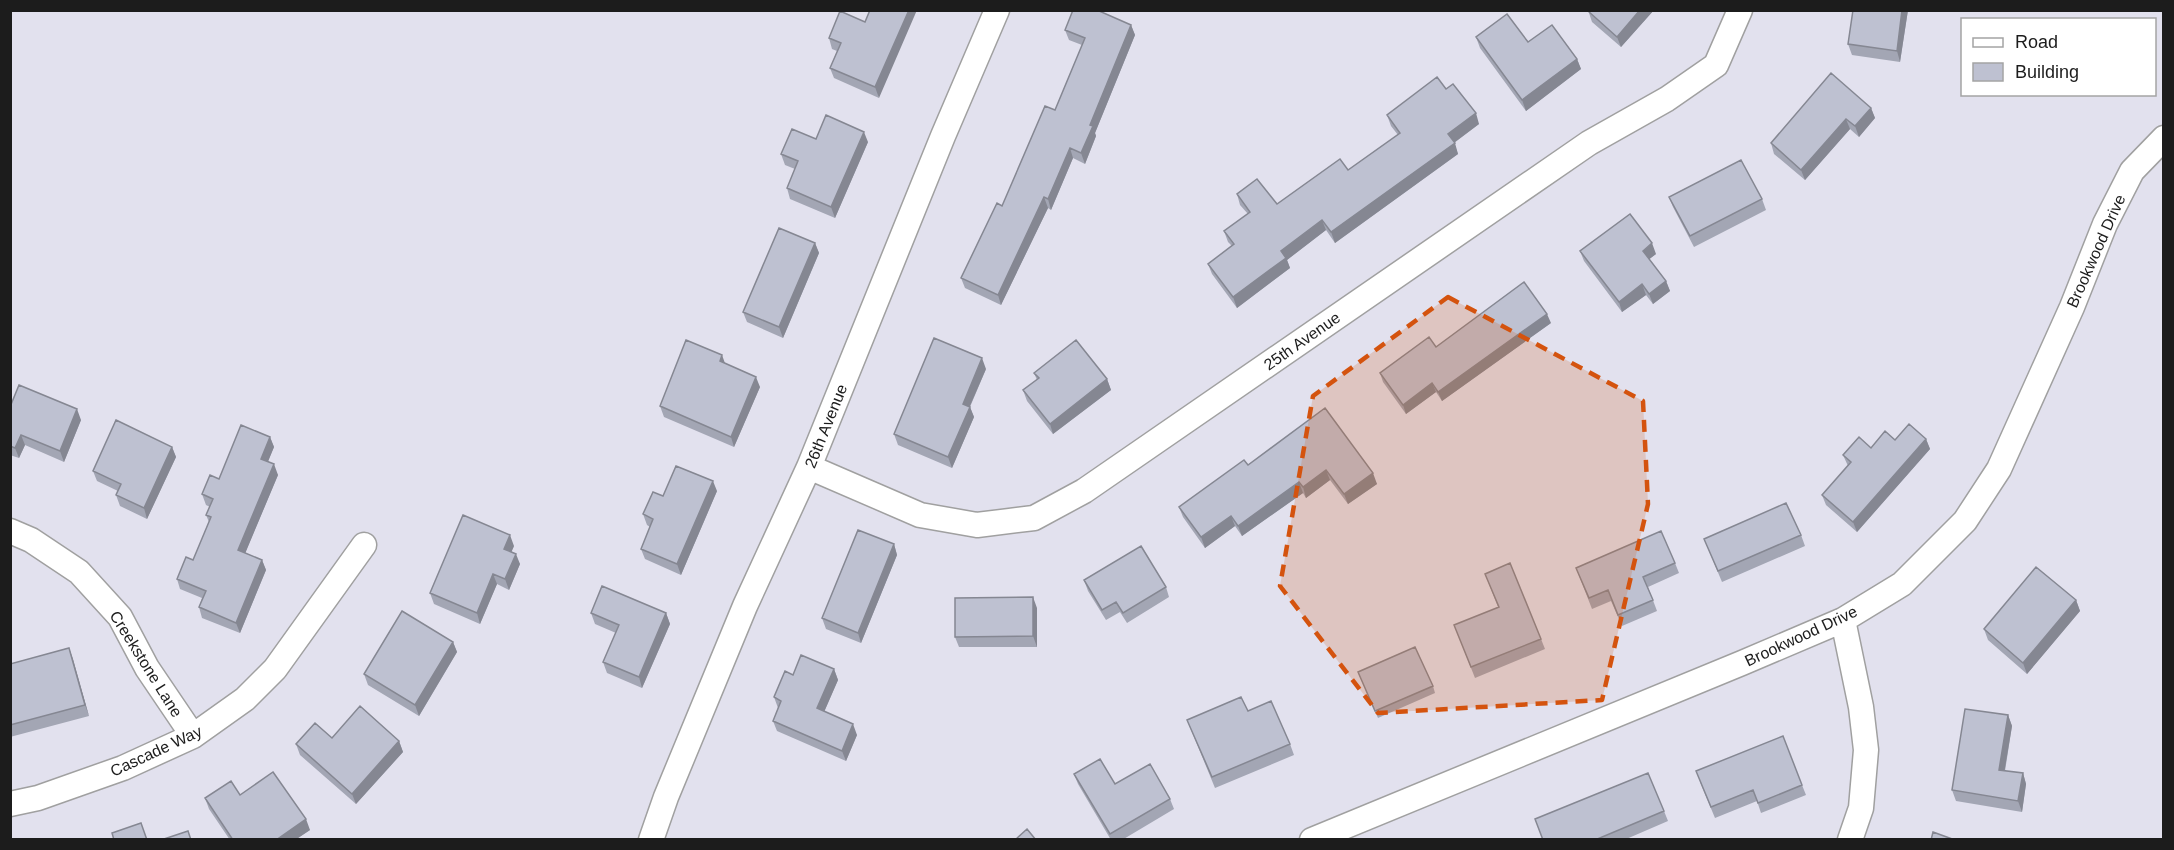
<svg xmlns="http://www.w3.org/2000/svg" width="2174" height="850" viewBox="0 0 2174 850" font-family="Arial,sans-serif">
<rect width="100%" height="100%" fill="#e2e1ee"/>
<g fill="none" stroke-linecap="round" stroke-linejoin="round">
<!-- minor casing -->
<g stroke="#a0a0a0" stroke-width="27">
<path id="minor" d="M 809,467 L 920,515 L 977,525 L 1034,518 L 1084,491 L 1589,143 L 1667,99 L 1716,65 L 1740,10
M 10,531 L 31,540 L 79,572 L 120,617 L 147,668 L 193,736
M 1843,620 L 1861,707 L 1866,750 L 1861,808 L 1850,840
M 10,804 L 38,798 L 123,768 L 193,736 L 245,699 L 275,669 L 364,545
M 651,840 L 666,797 L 745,606 L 809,467 L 943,136 L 997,10
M 1312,840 L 1742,663 L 1843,620 L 1902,584 L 1965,521 L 1999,469 L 2072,307 L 2105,224 L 2132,171 L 2164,138"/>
</g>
<!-- minor -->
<use href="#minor" stroke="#fff" stroke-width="24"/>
</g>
<!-- wall -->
<path fill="#a3a6b4" d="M 1588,10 L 1654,10 L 1621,47 L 1592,22 Z
M 1853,10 L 1908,10 L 1900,62 L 1852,55 L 1848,44 Z
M 865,22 L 879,98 L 834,78 L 830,68 L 837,51 L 832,49 L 829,38 Z
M 1131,25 L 1135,35 L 1095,133 L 1096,136 L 1085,164 L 1073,158 L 1051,210 L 1048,208 L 1001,305 L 965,288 L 961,278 L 1002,206 L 1055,110 L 1082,45 L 1069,40 L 1065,30 Z
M 1476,37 L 1577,59 L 1581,69 L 1526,111 L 1480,48 Z
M 1446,89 L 1479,124 L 1454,143 L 1458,154 L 1335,243 L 1326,230 L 1287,260 L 1290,268 L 1237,308 L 1212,274 L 1208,264 L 1232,246 L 1228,242 L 1224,231 L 1248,214 L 1240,205 L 1237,194 L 1277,204 L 1348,170 L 1398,135 L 1391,126 L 1387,115 Z
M 1871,108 L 1875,118 L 1859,137 L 1850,129 L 1805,180 L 1774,154 L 1771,143 Z
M 816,139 L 868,142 L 835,218 L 790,199 L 787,188 L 795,169 L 785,165 L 781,154 Z
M 1669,197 L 1762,199 L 1766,210 L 1694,247 L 1673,207 Z
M 815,243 L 819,253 L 783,338 L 747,322 L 743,312 Z
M 1580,251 L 1656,254 L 1649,259 L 1666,281 L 1670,291 L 1653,304 L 1646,295 L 1622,312 L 1584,261 Z
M 1551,323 L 1442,401 L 1436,392 L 1406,414 L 1383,382 L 1380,373 L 1436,347 Z
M 725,363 L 760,387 L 734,447 L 664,417 L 660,406 Z
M 986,369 L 970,407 L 974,417 L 952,468 L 898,445 L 894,434 Z
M 1034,373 L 1107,379 L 1111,390 L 1053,434 L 1027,401 L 1023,390 L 1037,380 Z
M 10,407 L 81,420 L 64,462 L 25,445 L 19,458 L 10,455 Z
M 1325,408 L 1377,484 L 1348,504 L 1330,480 L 1306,498 L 1303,493 L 1242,536 L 1235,526 L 1205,548 L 1183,517 L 1179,507 L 1248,465 Z
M 270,437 L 274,447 L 268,461 L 278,475 L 245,553 L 262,560 L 266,570 L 240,633 L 202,618 L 199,607 L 202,598 L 180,589 L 177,579 L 193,560 L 209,522 L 206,515 L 210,507 L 206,505 L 202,494 L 219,479 Z
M 1926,439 L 1930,449 L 1857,532 L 1826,505 L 1822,495 L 1848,466 L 1843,455 L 1871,448 L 1895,440 Z
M 172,447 L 176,457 L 147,519 L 120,506 L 116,495 L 118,491 L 97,481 L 93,471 Z
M 717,491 L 681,575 L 645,559 L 641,549 L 650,527 L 647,525 L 643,514 L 663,496 Z
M 1801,535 L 1805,546 L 1722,582 L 1704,539 Z
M 894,544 L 897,555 L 861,643 L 826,629 L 822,618 Z
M 514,546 L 511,552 L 520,564 L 509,590 L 497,584 L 480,624 L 434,604 L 430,593 Z
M 1675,563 L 1679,573 L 1648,587 L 1657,611 L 1622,626 L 1611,601 L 1592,609 L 1576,568 Z
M 1485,574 L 1541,639 L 1545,649 L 1475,678 L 1458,635 L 1498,607 Z
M 1084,580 L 1166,587 L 1169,597 L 1127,623 L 1120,612 L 1106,620 L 1088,591 Z
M 2076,600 L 2080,611 L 2027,674 L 1988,640 L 1984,629 Z
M 1037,608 L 1037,647 L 959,647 L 955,637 Z
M 591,613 L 666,613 L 670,624 L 642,688 L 607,673 L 603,662 L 616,633 L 595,624 Z
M 453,642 L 457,652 L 419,716 L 368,685 L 364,674 Z
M 69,648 L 89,716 L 10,737 L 10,664 Z
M 834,669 L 838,680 L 824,712 L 857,735 L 846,761 L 777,731 L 773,721 L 778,708 L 774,697 L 793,675 Z
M 1358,672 L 1433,686 L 1435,693 L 1378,718 Z
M 1248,711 L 1290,744 L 1294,755 L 1215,788 L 1187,720 Z
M 2008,715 L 2012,726 L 2005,771 L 2023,773 L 2026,784 L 2022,812 L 1956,801 L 1952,790 Z
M 332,738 L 399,741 L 403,752 L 356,804 L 300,755 L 296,744 Z
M 1074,774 L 1170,799 L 1174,809 L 1122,840 L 1111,840 L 1078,784 Z
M 1700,782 L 1802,785 L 1806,795 L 1761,813 L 1757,801 L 1715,818 Z
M 240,795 L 310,830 L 295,840 L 230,840 L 209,809 L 205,798 Z
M 1664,811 L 1668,821 L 1624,840 L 1543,840 L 1535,819 Z"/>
<!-- shaded-wall -->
<path fill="#858792" d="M 909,10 L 917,10 L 879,98 L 875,87 Z
M 1640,10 L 1654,10 L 1621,47 L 1617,37 Z
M 1902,10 L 1908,10 L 1900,62 L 1897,51 Z
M 1131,25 L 1135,35 L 1095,133 L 1096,136 L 1085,164 L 1081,153 L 1090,125 Z
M 1577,59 L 1581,69 L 1526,111 L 1522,100 Z
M 1871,108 L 1875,118 L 1859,137 L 1855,126 Z
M 1476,113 L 1479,124 L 1451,145 L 1448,134 Z
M 1846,119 L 1850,129 L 1805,180 L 1801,170 Z
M 864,132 L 868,142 L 835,218 L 831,207 Z
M 1455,143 L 1458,154 L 1335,243 L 1331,232 Z
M 1070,148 L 1073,158 L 1051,210 L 1048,199 Z
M 1044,197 L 1048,208 L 1001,305 L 998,295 Z
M 1322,220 L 1326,230 L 1287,260 L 1290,268 L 1237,308 L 1233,297 L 1281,251 Z
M 815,243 L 819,253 L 783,338 L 779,327 Z
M 1652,243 L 1656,254 L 1647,261 L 1643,251 Z
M 1666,281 L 1670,291 L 1653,304 L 1649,294 Z
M 1642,284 L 1646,295 L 1622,312 L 1619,302 Z
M 1547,314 L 1551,323 L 1442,401 L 1438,392 Z
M 722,355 L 726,366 L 720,361 Z
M 982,358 L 986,369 L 966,415 L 963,404 Z
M 756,377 L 760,387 L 734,447 L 731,437 Z
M 1107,379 L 1111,390 L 1053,434 L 1050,424 Z
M 1432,383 L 1436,392 L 1406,414 L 1403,405 Z
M 970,407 L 974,417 L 952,468 L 948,457 Z
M 77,409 L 81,420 L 64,462 L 60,451 Z
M 21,435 L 25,445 L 19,458 L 15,448 Z
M 270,437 L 274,447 L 265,469 L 261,459 Z
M 1926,439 L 1930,449 L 1857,532 L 1853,522 Z
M 172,447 L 176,457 L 147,519 L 144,508 Z
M 274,464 L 278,475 L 242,561 L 238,550 Z
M 1326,470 L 1330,480 L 1306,498 L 1303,487 Z
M 1373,473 L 1377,484 L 1348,504 L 1344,494 Z
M 713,481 L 717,491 L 681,575 L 677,564 Z
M 1299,482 L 1303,493 L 1242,536 L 1238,526 Z
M 1231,516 L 1235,526 L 1205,548 L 1201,537 Z
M 510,535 L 514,546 L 508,560 L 504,549 Z
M 894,544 L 897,555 L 861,643 L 858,633 Z
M 516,554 L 520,564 L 509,590 L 505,579 Z
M 262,560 L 266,570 L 240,633 L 236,623 Z
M 493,574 L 497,584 L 480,624 L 477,613 Z
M 1033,597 L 1037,608 L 1037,647 L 1033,636 Z
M 2076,600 L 2080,611 L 2027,674 L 2023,663 Z
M 666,613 L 670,624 L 642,688 L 639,677 Z
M 453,642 L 457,652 L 419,716 L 415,705 Z
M 69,648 L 73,659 L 89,716 L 85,705 Z
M 834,669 L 838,680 L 821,719 L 817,708 Z
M 2008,715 L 2012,726 L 2003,780 L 1999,770 Z
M 853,724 L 857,735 L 846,761 L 842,751 Z
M 399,741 L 403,752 L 356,804 L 352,794 Z
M 2023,773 L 2026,784 L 2022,812 L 2018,801 Z
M 306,819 L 310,830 L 295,840 L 276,840 Z"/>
<!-- building -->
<path fill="#bec1d1" stroke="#858792" stroke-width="1.5" d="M 870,10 L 909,10 L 875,87 L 830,68 L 841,43 L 829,38 L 840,11 L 865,22 Z
M 1073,10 L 1097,10 L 1131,25 L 1090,125 L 1093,126 L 1081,153 L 1070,148 L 1048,199 L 1044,197 L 998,295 L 961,278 L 997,203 L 1002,206 L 1045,106 L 1055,110 L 1085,38 L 1065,30 Z
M 1588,10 L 1640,10 L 1617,37 L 1588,11 Z
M 1853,10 L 1902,10 L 1897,51 L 1848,44 Z
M 1507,14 L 1528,42 L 1552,25 L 1577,59 L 1522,100 L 1476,37 Z
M 1831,73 L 1871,108 L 1855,126 L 1846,119 L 1801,170 L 1771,143 Z
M 1437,77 L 1446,89 L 1453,84 L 1476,113 L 1448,134 L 1455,143 L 1331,232 L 1322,220 L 1281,251 L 1286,258 L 1233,297 L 1208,264 L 1234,244 L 1224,231 L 1250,212 L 1237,194 L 1257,179 L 1277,204 L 1340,159 L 1348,170 L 1400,133 L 1387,115 Z
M 826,115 L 864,132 L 831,207 L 787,188 L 798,161 L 781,154 L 792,129 L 816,139 Z
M 1741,160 L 1762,199 L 1690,236 L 1669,197 Z
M 1630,214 L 1652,243 L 1643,251 L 1666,281 L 1649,294 L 1642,284 L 1619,302 L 1580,251 Z
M 779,228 L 815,243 L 779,327 L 743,312 Z
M 1524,282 L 1547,314 L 1438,392 L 1432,383 L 1403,405 L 1380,373 L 1429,337 L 1436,347 Z
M 934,338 L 982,358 L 963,404 L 970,407 L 948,457 L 894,434 Z
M 686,340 L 722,355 L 720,361 L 756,377 L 731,437 L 660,406 Z
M 1076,340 L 1107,379 L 1050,424 L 1023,390 L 1039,378 L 1034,373 Z
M 19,385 L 77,409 L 60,451 L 21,435 L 15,448 L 10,446 L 10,407 Z
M 1325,408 L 1373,473 L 1344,494 L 1326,470 L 1303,487 L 1299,482 L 1238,526 L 1231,516 L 1201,537 L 1179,507 L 1244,460 L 1248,465 Z
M 116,420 L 172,447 L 144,508 L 116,495 L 121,484 L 93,471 Z
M 1909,424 L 1926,439 L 1853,522 L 1822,495 L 1851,462 L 1843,455 L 1859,437 L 1871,448 L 1885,431 L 1895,440 Z
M 241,425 L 270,437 L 261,459 L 274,464 L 238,550 L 262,560 L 236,623 L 199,607 L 206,591 L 177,579 L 186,557 L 193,560 L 211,517 L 206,515 L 213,499 L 202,494 L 210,475 L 219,479 Z
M 676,466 L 713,481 L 677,564 L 641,549 L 653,519 L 643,514 L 653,492 L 663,496 Z
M 1786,503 L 1801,535 L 1718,571 L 1704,539 Z
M 463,515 L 510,535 L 504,549 L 516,554 L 505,579 L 493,574 L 477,613 L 430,593 Z
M 858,530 L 894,544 L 858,633 L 822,618 Z
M 1661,531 L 1675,563 L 1643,577 L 1653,600 L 1618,615 L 1608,590 L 1589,598 L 1576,568 Z
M 1141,546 L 1166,587 L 1123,613 L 1116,602 L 1102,610 L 1084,580 Z
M 1510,563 L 1541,639 L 1471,667 L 1454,625 L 1499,607 L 1485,574 Z
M 2036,567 L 2076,600 L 2023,663 L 1984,629 Z
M 602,586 L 666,613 L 639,677 L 603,662 L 619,625 L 591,613 Z
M 1033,597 L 1033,636 L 955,637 L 955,598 Z
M 402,611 L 453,642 L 415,705 L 364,674 Z
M 1415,647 L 1433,686 L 1375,711 L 1358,672 Z
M 69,648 L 85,705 L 10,725 L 10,664 Z
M 801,655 L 834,669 L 817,708 L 853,724 L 842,751 L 773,721 L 781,701 L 774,697 L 785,671 L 793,675 Z
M 1241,697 L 1248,711 L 1271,701 L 1290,744 L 1212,777 L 1187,720 Z
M 360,706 L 399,741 L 352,794 L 296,744 L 315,723 L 332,738 Z
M 1965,709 L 2008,715 L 1999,770 L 2023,773 L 2018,801 L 1952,790 Z
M 1783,736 L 1802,785 L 1758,803 L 1753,790 L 1711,807 L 1696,771 Z
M 1100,759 L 1115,784 L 1150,764 L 1170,799 L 1110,834 L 1074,774 Z
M 273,772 L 306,819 L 276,840 L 233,840 L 205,798 L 231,781 L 240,795 Z
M 1648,773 L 1664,811 L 1595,840 L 1543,840 L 1535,819 Z
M 141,823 L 147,840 L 114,840 L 112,833 Z
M 1027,829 L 1036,840 L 1015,840 Z
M 188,831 L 191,840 L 161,840 Z
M 1933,832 L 1955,840 L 1931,840 Z"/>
<!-- marked area -->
<path fill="#d4530e" fill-opacity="0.2" stroke="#d4530e" stroke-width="4.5" stroke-dasharray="12 8" stroke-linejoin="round" d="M 1448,297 L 1643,401 L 1648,504 L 1602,700 L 1378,713 L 1280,586 L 1313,396 Z"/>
<g text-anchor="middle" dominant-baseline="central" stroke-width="5" stroke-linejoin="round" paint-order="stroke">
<!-- street labels -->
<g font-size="16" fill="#1c1c1c" stroke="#fff">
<text transform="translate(2096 251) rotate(-66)">Brookwood Drive</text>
<text transform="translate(1302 341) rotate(-35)">25th Avenue</text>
<text transform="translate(826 426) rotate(-68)">26th Avenue</text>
<text transform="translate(1801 636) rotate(-25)">Brookwood Drive</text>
<text transform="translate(146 664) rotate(58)">Creekstone Lane</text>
<text transform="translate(156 751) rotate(-25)">Cascade Way</text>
</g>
</g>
<!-- border -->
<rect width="2174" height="850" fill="none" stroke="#1c1c1c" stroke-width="24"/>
<!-- legend -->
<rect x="1961" y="18" width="195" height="78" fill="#ffffff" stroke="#a4a4a4" stroke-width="1.5"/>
<rect x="1973" y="38" width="30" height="9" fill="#ffffff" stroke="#a4a4a4" stroke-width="1.5"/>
<text x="2015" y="48" font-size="18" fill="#1c1c1c">Road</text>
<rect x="1973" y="63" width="30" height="18" fill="#bec1d1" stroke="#a4a4a4" stroke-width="1.5"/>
<text x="2015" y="78" font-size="18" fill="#1c1c1c">Building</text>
</svg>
